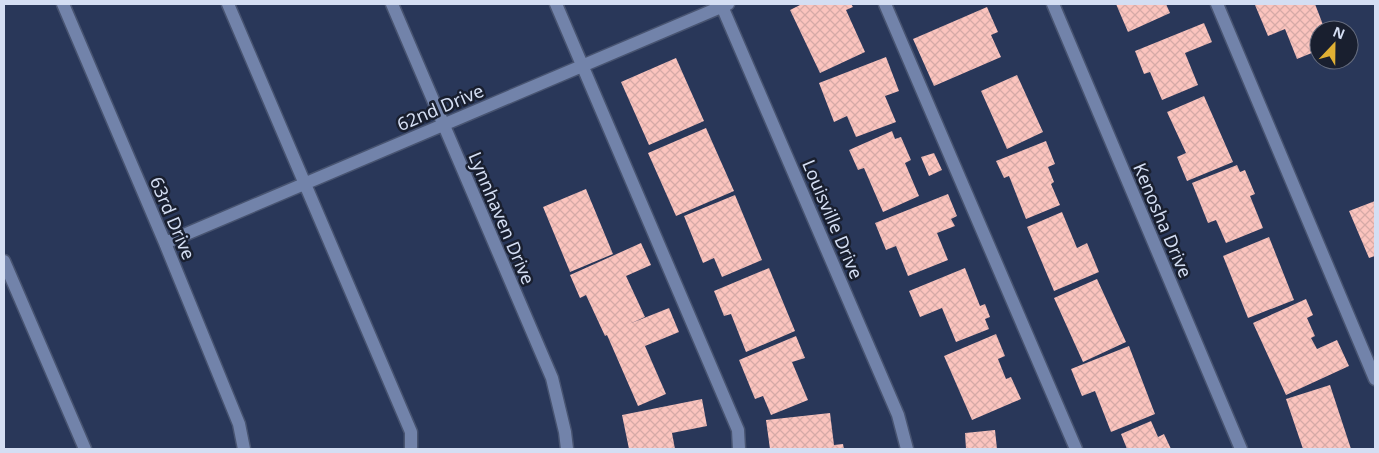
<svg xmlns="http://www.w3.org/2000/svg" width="1379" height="453" viewBox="0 0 1379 453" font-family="'Noto Sans',sans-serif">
<defs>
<pattern id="building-cross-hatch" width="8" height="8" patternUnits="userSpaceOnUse" patternTransform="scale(1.25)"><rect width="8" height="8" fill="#fbc4be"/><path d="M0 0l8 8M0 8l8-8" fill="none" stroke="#d6aaa7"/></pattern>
</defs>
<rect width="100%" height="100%" fill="#293759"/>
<!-- building -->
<path fill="url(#building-cross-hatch)" d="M 802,4 L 851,4 L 853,7 L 846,10 L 865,52 L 820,73 L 790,10 Z
M 1116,4 L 1166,4 L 1170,13 L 1128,32 Z
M 1259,4 L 1315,4 L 1325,30 L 1319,30 L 1319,50 L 1297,59 L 1285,29 L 1268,36 L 1255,5 Z
M 987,7 L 998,32 L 991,35 L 1001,57 L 934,86 L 913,39 Z
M 1204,23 L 1212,42 L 1185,53 L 1198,85 L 1162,100 L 1150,72 L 1144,74 L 1135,51 Z
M 886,57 L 899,91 L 885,96 L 896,122 L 856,137 L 847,116 L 834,122 L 819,83 Z
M 676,58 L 704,121 L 649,145 L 621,82 Z
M 1017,75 L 1043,132 L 1007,149 L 981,91 Z
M 1204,96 L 1233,162 L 1187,181 L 1177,157 L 1186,153 L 1167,112 Z
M 706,128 L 734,191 L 676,216 L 648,153 Z
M 892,131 L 895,139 L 901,137 L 911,160 L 905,163 L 919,196 L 883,212 L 864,168 L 858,170 L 849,150 Z
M 1046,141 L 1055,164 L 1048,167 L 1054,182 L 1051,184 L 1060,205 L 1026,219 L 1009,176 L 1004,178 L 996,161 Z
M 934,153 L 942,170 L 929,176 L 921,157 Z
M 1237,165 L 1240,172 L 1245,170 L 1255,194 L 1250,196 L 1263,228 L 1226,243 L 1216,220 L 1208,223 L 1192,183 Z
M 586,189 L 613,254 L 570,272 L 543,207 Z
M 948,194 L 957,216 L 951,219 L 955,226 L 937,233 L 948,260 L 908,276 L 896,246 L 886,250 L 875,223 Z
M 735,195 L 762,260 L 722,277 L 714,258 L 703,263 L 684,216 Z
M 1375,201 L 1375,256 L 1369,258 L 1349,211 Z
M 1062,212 L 1077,248 L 1087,243 L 1099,272 L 1054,291 L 1027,227 Z
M 1269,237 L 1294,300 L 1248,318 L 1223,256 Z
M 641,243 L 651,265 L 626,276 L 645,317 L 629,324 L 669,308 L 679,332 L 645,346 L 666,394 L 638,406 L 607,335 L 605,336 L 586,295 L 580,298 L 570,275 Z
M 769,268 L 795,331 L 746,352 L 731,314 L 724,316 L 714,291 Z
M 965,268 L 980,306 L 985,304 L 990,317 L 985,319 L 989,329 L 956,342 L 942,308 L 920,317 L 909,291 Z
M 1097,279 L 1126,342 L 1083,362 L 1054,298 Z
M 1306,299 L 1313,315 L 1307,318 L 1315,336 L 1311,338 L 1317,349 L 1337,340 L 1349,366 L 1286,395 L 1253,323 Z
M 996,334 L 1005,356 L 998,359 L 1006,379 L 1011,377 L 1021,399 L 972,420 L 944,356 Z
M 796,336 L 805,358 L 792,362 L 808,400 L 771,415 L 763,396 L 755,399 L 739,360 Z
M 1129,346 L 1155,414 L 1111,432 L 1095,391 L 1082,396 L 1071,369 Z
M 1330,385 L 1351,449 L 1303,449 L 1286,399 Z
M 702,399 L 707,426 L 672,433 L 675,449 L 629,449 L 622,415 Z
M 830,413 L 834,445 L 843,444 L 844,449 L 770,449 L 766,420 Z
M 1151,421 L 1158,437 L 1164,434 L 1171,449 L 1127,449 L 1121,434 Z
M 995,430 L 997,449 L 966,449 L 965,433 Z"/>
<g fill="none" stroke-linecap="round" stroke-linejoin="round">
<!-- minor casing -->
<g stroke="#485471" stroke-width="15">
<path id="minor" d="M 63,4 L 165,243 L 239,424 L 244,449
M 228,4 L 411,432 L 411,449
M 392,4 L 552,378 L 565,432 L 567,449
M 556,4 L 738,430 L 739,449
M 721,4 L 898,415 L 907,449
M 885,4 L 1076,449
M 1053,4 L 1241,449
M 1217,4 L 1375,379
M 165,243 L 728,4
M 4,261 L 85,449"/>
</g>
<!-- minor -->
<use href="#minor" stroke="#7283aa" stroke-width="12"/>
</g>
<g text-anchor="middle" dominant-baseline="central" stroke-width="5" stroke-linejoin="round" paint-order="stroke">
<!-- street labels -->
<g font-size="18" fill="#d4def3" stroke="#191f2f">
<text transform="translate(440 107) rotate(-23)">62nd Drive</text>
<text transform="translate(173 218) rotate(67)">63rd Drive</text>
<text transform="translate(502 218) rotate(67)">Lynnhaven Drive</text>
<text transform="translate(833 219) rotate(67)">Louisville Drive</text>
<text transform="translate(1163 220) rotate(67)">Kenosha Drive</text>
</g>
</g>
<!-- border -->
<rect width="1379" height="453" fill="none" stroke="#d4def3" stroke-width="10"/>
<!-- north arrow -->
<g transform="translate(1334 45) rotate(22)"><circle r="24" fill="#191f2f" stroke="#646b7d"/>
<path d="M0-4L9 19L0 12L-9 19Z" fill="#e0b034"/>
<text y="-8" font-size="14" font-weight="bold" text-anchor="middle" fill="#d4def3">N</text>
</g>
</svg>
